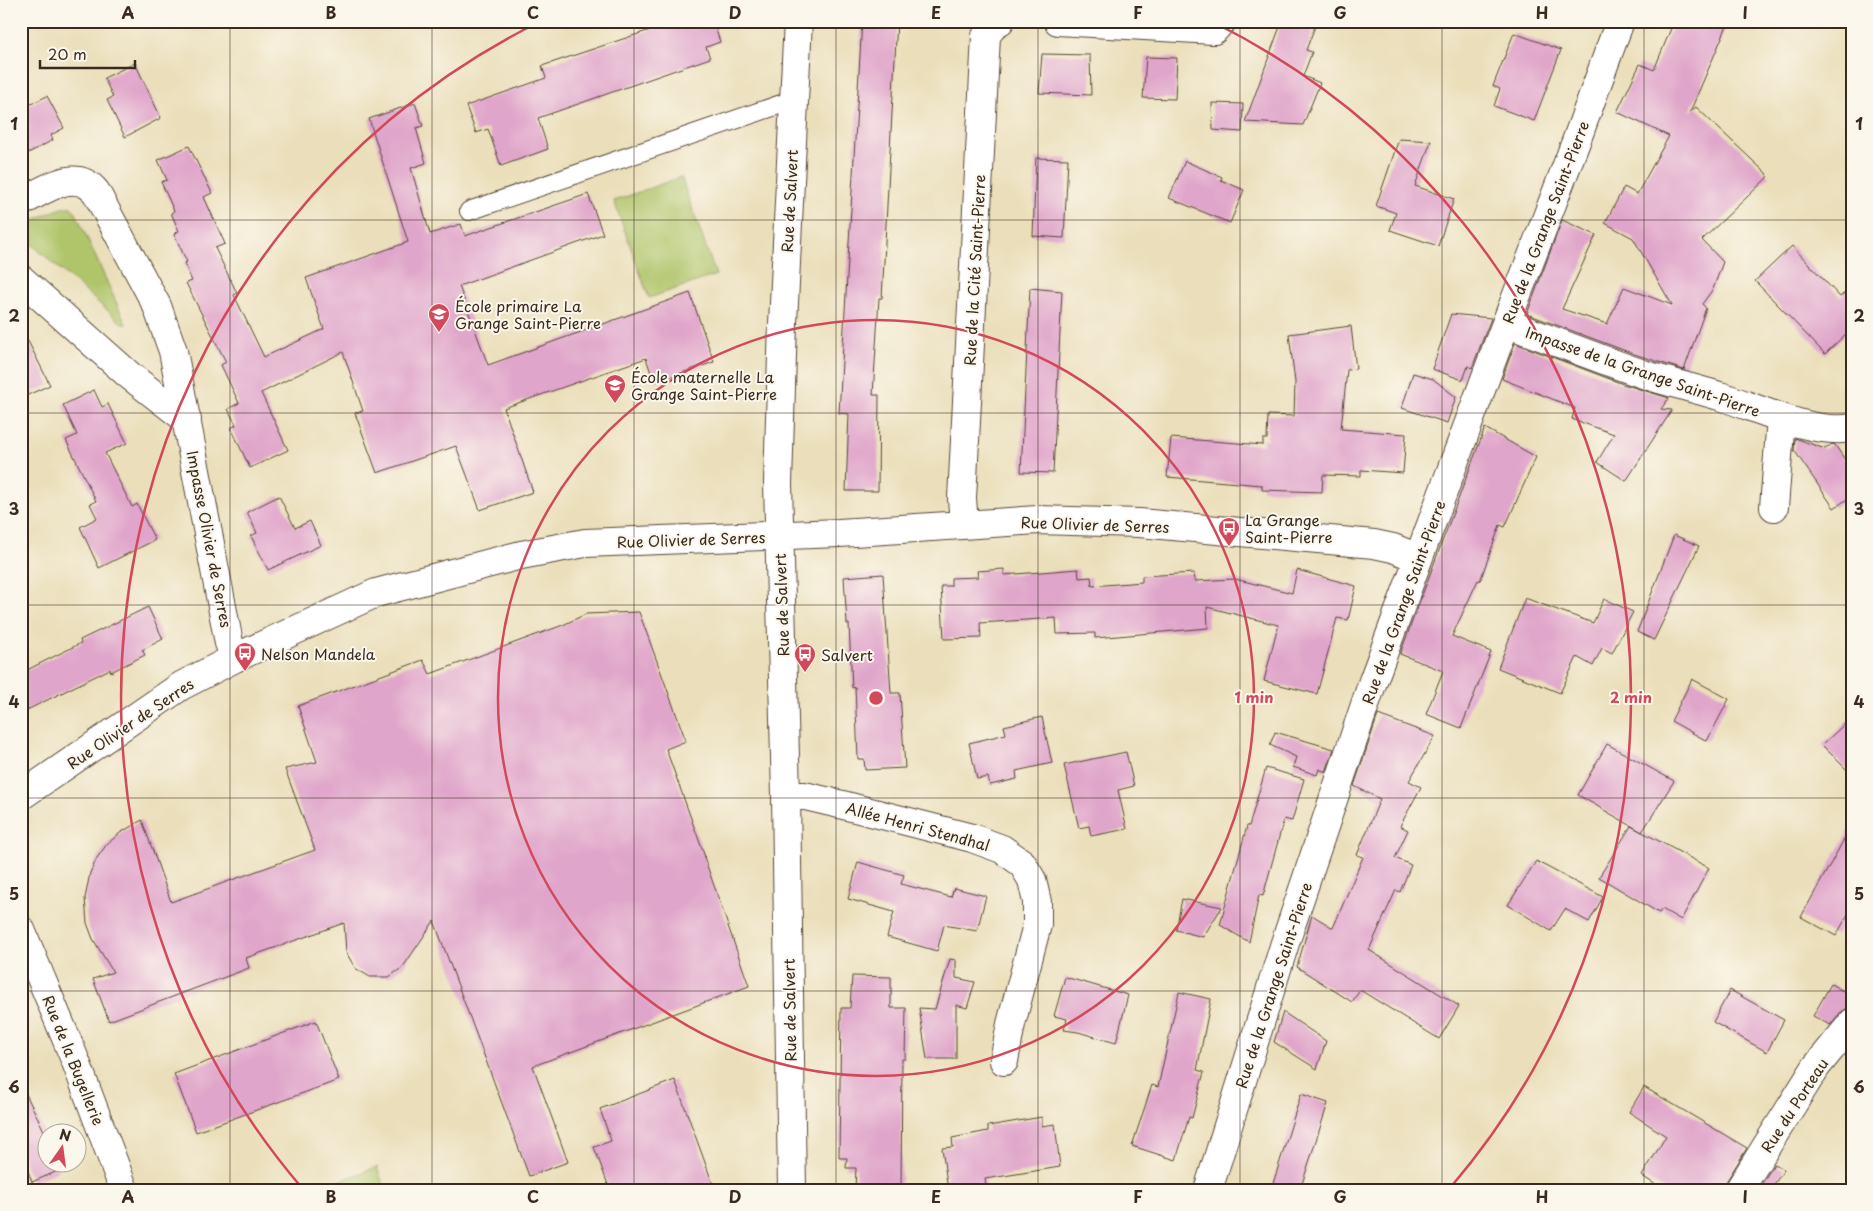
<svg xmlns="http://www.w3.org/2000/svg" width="1873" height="1211" viewBox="0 0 1873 1211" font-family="'Playpen Sans',sans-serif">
<rect width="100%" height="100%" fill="#fbf7ec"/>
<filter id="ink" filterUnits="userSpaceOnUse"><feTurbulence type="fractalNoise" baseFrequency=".02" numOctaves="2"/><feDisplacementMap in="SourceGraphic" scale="10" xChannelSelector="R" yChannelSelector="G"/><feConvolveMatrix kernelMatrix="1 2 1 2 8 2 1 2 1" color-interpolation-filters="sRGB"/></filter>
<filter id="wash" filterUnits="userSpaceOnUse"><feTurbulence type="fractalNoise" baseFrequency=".0096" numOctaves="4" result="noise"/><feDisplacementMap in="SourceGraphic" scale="20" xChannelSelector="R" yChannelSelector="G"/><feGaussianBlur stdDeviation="1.12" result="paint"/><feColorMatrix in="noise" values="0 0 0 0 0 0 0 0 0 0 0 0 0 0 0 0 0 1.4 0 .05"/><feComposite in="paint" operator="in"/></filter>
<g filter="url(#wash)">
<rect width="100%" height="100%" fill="#ebdfbb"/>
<!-- green -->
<path fill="#b0c56a" stroke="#767844" d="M 681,177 L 716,275 L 649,298 L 614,201 Z
M 64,207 L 71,207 L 75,211 L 126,324 L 124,325 L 21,235 L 21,226 L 24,224 Z
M 377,1167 L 385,1190 L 315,1190 Z"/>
<g id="blocks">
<!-- building -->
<path fill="#e0a5ca" d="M 677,21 L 713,21 L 720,42 L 706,47 L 710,58 L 538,118 L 548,149 L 501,166 L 488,129 L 476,133 L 466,106 L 546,78 L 542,66 Z
M 862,21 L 897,21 L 882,298 L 879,298 L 873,395 L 879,395 L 878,491 L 846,491 L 849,414 L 839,413 Z
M 1282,21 L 1317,21 L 1306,50 L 1312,52 L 1303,76 L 1320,83 L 1303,125 L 1245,122 Z
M 1674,21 L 1729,21 L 1690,112 L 1696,107 L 1769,176 L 1702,240 L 1723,262 L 1713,289 L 1702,304 L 1706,308 L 1684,370 L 1634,354 L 1527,314 L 1562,220 L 1596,235 L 1562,309 L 1607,324 L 1624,287 L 1672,305 L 1633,238 L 1605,223 L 1624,187 L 1637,194 L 1669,136 L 1617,112 L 1640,64 L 1654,70 Z
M 1514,33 L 1561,50 L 1534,121 L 1494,106 L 1500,89 L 1493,86 Z
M 1042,54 L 1090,55 L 1091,95 L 1039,93 Z
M 1146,57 L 1177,58 L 1175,99 L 1143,98 Z
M 135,63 L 161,118 L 125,137 L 107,100 L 113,97 L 104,78 Z
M 47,96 L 64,128 L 51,135 L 53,140 L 21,157 L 21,109 Z
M 415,103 L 423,126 L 416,128 L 426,163 L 411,168 L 430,234 L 461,224 L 465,236 L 588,194 L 603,234 L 459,286 L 488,365 L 690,293 L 714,362 L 654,382 L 646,358 L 504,408 L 533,492 L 480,510 L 456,446 L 377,473 L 355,413 L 363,411 L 343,352 L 261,393 L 288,450 L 250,468 L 231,428 L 236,425 L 228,409 L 239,403 L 221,365 L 226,362 L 186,283 L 192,281 L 184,263 L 187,262 L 174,234 L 179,231 L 171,213 L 174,211 L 161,182 L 167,180 L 158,160 L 189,146 L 212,193 L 204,197 L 225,244 L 215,248 L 237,293 L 234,295 L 264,357 L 324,329 L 306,278 L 408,242 L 369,119 Z
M 1212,103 L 1243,104 L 1242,132 L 1213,130 Z
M 1399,139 L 1431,141 L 1415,186 L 1454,199 L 1438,246 L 1390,230 L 1396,213 L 1376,206 Z
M 1036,158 L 1068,159 L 1064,238 L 1033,236 Z
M 1185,161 L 1222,177 L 1221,180 L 1244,190 L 1230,223 L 1169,198 Z
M 1792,246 L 1840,297 L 1852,286 L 1852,328 L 1825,354 L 1755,281 Z
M 1030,288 L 1062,291 L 1053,473 L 1021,472 Z
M 1451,314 L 1491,318 L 1472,368 L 1468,366 L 1463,380 L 1432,369 Z
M 1351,326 L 1356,369 L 1347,370 L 1341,429 L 1406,434 L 1403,473 L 1361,470 L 1361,476 L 1323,475 L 1322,492 L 1262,490 L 1262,485 L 1167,477 L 1171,438 L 1263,445 L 1263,439 L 1267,439 L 1268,415 L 1294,416 L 1295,382 L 1289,334 Z
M 21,327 L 50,385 L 21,398 Z
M 1515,343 L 1623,384 L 1669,398 L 1661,409 L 1672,410 L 1626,481 L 1597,462 L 1614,434 L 1572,419 L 1575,408 L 1502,379 Z
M 1413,373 L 1433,379 L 1456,397 L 1447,423 L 1402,408 Z
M 94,390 L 102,407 L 108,404 L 127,443 L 105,453 L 132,507 L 137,504 L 155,540 L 99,568 L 80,527 L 97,518 L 90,504 L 96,501 L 66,440 L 77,435 L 63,405 Z
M 1485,428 L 1536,457 L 1505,527 L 1500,525 L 1480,581 L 1478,580 L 1452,636 L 1491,652 L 1461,728 L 1426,714 L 1443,671 L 1400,654 Z
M 1795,438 L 1825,449 L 1832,444 L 1835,445 L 1852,470 L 1852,496 L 1834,508 L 1794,450 Z
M 279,496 L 295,528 L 310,521 L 321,545 L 268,570 L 251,536 L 257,533 L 247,512 Z
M 1674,535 L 1699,546 L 1654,640 L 1637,632 Z
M 1004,569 L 1004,575 L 1078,569 L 1079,578 L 1091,577 L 1092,586 L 1142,582 L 1142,576 L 1194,573 L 1195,581 L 1235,579 L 1292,593 L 1297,570 L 1356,586 L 1348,620 L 1337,618 L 1317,694 L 1264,681 L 1278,625 L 1207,607 L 1208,628 L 1095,638 L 1095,633 L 1057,634 L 1056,618 L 980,623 L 981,638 L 944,639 L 941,586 L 951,586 L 951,578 L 978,577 L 977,571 Z
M 883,574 L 891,693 L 900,693 L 905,768 L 865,770 L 864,759 L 858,759 L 855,687 L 852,688 L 849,624 L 847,624 L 844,577 Z
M 1525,598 L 1593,623 L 1604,599 L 1633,612 L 1612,653 L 1602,648 L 1593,666 L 1577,657 L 1560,693 L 1498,668 Z
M 148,607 L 163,639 L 142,650 L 145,655 L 111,672 L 110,669 L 21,713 L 21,673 L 81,643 L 80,640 Z
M 639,612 L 686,741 L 666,749 L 705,857 L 704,857 L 749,986 L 533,1066 L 568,1162 L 529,1176 L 434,921 L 403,967 L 389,977 L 370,977 L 355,968 L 346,952 L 344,923 L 246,958 L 249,968 L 109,1021 L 93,979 L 113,972 L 93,939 L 87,923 L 85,898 L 90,873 L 97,858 L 107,844 L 120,833 L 142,820 L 171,902 L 315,850 L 285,769 L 317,762 L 298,706 L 423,660 L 430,674 L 563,625 L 586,614 Z
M 1692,679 L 1729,699 L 1707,741 L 1671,721 Z
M 1378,715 L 1435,736 L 1409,781 L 1421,787 L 1400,826 L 1408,830 L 1395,858 L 1411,865 L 1400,892 L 1396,890 L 1369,950 L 1459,1006 L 1439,1039 L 1360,990 L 1352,1002 L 1297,967 L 1312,915 L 1333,928 L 1363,857 L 1357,855 L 1380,799 L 1354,786 Z
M 1042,717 L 1052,763 L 1016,771 L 1017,779 L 990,785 L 988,777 L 977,779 L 969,743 L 1006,734 L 1004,726 Z
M 1852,717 L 1852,775 L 1822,745 Z
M 1275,732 L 1334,749 L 1326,772 L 1319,769 L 1317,775 L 1293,767 L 1296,757 L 1270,745 Z
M 1607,744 L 1674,781 L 1642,832 L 1578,795 Z
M 1126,752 L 1134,786 L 1118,790 L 1127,829 L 1091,836 L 1089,826 L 1079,828 L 1064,765 Z
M 1266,768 L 1304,779 L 1292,821 L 1284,819 L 1263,896 L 1259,895 L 1249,942 L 1220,925 L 1247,826 L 1249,826 Z
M 1852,825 L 1852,907 L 1836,936 L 1801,917 Z
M 1631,826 L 1709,868 L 1681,920 L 1662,909 L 1659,913 L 1599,877 Z
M 1536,861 L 1603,897 L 1589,922 L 1565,909 L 1551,931 L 1508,905 Z
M 858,862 L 904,875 L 901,884 L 951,897 L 954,888 L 986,896 L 977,931 L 944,925 L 937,951 L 887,937 L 894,912 L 848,899 Z
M 1182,899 L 1222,907 L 1203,937 L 1176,930 Z
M 950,959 L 956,960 L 956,978 L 975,982 L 967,1008 L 956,1005 L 956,1059 L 927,1059 L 919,1008 L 935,1009 Z
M 852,976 L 891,977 L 891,1008 L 906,1008 L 905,1059 L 902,1059 L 901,1190 L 855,1190 L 856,1168 L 846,1168 L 847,1158 L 839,1158 L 841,1008 L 850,1008 Z
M 1065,977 L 1128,995 L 1116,1043 L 1078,1032 L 1064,1030 L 1067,1019 L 1054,1016 Z
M 1831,984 L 1852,996 L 1852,1008 L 1846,1009 L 1840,1013 L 1830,1025 L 1813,1016 Z
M 1730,990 L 1784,1020 L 1767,1052 L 1713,1022 Z
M 1179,992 L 1211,999 L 1197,1070 L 1204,1072 L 1192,1118 L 1189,1117 L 1176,1160 L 1132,1146 L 1152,1085 L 1158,1087 Z
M 1283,1012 L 1326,1041 L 1317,1069 L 1274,1042 Z
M 316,1021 L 339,1080 L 196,1132 L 174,1074 Z
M 675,1080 L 715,1190 L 610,1190 L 594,1147 L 611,1141 L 600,1109 Z
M 21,1084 L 48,1139 L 48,1164 L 55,1164 L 58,1171 L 32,1182 L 21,1152 Z
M 1644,1087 L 1747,1148 L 1726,1182 L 1723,1190 L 1664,1190 L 1642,1176 L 1666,1136 L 1629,1112 Z
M 1301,1094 L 1328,1103 L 1312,1153 L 1300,1190 L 1271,1190 Z
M 1042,1117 L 1042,1126 L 1055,1124 L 1060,1167 L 985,1179 L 986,1187 L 948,1190 L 942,1148 L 953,1147 L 952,1138 L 988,1131 L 988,1126 Z
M 1774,1164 L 1784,1170 L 1770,1190 L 1758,1190 Z"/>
</g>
</g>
<g filter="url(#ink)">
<use href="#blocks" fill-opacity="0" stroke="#554536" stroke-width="1"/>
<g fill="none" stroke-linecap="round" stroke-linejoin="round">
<!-- lane casing -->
<g stroke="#554536" stroke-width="20">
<path id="lane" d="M 469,211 L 793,100"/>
</g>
<!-- street casing -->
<g stroke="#554536" stroke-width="30">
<path id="street" d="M 1058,21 L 1214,30 L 1222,21
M 21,202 C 44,191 75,166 96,192 L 157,306 L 173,351 L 229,643 L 235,658
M 21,279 L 129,375 L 187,420
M 1506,323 C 1552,340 1599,359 1646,375 C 1671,383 1697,389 1723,397 C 1760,409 1813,435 1852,428
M 1774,507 L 1781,418
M 964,525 L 962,498 L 986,36 L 994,24 L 1000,21
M 21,796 L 181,686 L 235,658 L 376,593 L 521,555 L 585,543 L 839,533 L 1038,520 L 1139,523 L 1374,544 L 1393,548 L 1418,558
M 786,796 L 805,796 L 843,805 L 972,838 L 1002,849 L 1022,863 L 1032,880 L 1037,902 L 1037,925 L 1011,1024 L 1004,1061
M 21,930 L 76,1062 L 124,1190
M 792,1190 L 786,796 L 778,483 L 783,323 L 798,21
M 1208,1190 L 1285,943 L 1373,681 L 1498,344 L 1577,139 L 1620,21
M 1739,1190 L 1816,1067 L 1852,1023"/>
</g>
<!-- lane -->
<use href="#lane" stroke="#fff" stroke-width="18"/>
<!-- street -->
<use href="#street" stroke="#fff" stroke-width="28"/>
</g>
</g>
<!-- grid -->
<path fill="none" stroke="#3b2a1e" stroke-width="1" stroke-opacity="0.55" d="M 230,21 L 230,1190M 432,21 L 432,1190M 634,21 L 634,1190M 836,21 L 836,1190M 1038,21 L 1038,1190M 1240,21 L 1240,1190M 1442,21 L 1442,1190M 1644,21 L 1644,1190M 21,220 L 1852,220M 21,413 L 1852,413M 21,605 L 1852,605M 21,798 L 1852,798M 21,991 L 1852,991"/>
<!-- distance rings -->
<g fill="none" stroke="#d1495b" stroke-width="2.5">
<circle cx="876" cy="698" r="378"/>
<path d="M302 1188A755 755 0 0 1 539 22M1213 22A755 755 0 0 1 1450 1188"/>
</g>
<!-- icons -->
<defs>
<g id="school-pin" transform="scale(1.125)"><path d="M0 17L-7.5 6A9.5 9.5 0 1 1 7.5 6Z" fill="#d1495b" stroke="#fbf7ec"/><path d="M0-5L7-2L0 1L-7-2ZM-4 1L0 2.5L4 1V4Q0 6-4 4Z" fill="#fff"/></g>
<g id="bus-pin" transform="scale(1.125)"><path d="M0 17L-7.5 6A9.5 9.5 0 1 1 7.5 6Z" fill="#d1495b" stroke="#fbf7ec"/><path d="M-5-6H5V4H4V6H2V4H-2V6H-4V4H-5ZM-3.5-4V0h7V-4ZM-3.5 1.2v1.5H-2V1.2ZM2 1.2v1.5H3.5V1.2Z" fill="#fff"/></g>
</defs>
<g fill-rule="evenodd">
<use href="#school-pin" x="439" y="314"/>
<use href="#school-pin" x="615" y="385"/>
<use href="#bus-pin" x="1229" y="528"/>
<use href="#bus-pin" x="245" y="653"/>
<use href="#bus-pin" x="805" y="654"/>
</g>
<g text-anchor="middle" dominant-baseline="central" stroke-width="4" stroke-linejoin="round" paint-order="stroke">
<!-- street labels -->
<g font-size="15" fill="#3b2a1e" stroke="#fbf7ec">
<text transform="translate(789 201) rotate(-87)">Rue de Salvert</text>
<text transform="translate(1545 222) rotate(-69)">Rue de la Grange Saint-Pierre</text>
<text transform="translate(974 270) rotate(-87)">Rue de la Cité Saint-Pierre</text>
<text transform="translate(1643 371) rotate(19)">Impasse de la Grange Saint-Pierre</text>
<text transform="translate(1095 524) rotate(2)">Rue Olivier de Serres</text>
<text transform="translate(210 539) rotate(79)">Impasse Olivier de Serres</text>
<text transform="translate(691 539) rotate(-2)">Rue Olivier de Serres</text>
<text transform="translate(1403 602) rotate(-70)">Rue de la Grange Saint-Pierre</text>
<text transform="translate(781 605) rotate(-92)">Rue de Salvert</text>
<text transform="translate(130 723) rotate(-34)">Rue Olivier de Serres</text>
<text transform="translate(918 826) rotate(15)">Allée Henri Stendhal</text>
<text transform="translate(1273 985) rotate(-72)">Rue de la Grange Saint-Pierre</text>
<text transform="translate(789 1010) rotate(-91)">Rue de Salvert</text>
<text transform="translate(74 1060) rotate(68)">Rue de la Bugellerie</text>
<text transform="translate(1794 1105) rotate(-57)">Rue du Porteau</text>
</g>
<!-- poi labels -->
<g font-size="15" fill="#3b2a1e" stroke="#fbf7ec" text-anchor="start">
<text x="455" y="305">École primaire La<tspan x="455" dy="17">Grange Saint-Pierre</tspan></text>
<text x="631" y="376">École maternelle La<tspan x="631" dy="17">Grange Saint-Pierre</tspan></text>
<text x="1245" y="519">La Grange<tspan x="1245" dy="17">Saint-Pierre</tspan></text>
<text x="261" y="653">Nelson Mandela</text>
<text x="821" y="654">Salvert</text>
</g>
</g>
<circle cx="876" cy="698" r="8" fill="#d1495b" stroke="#fbf7ec" stroke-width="2.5"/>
<g font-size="15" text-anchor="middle" font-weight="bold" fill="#d1495b" stroke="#fbf7ec" stroke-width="4" stroke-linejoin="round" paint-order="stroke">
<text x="1254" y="703">1 min</text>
<text x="1631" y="703">2 min</text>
</g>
<!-- margin -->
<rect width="1873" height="1211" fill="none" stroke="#fbf7ec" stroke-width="55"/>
<!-- north arrow -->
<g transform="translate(62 1148) rotate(14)"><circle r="24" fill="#fbf7ec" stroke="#aea59a"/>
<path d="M0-4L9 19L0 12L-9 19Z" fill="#d1495b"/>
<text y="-8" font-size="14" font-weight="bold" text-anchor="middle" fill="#3b2a1e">N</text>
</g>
<!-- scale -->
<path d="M40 60v8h95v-8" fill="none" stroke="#3b2a1e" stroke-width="2.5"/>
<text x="48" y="60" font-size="15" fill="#3b2a1e" stroke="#fbf7ec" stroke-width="4" paint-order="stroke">20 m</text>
<rect x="28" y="28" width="1818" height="1156" fill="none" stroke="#3b2a1e" stroke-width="2"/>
<g font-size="16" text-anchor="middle" font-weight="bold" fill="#3b2a1e">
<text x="128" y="19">A</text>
<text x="331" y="19">B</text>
<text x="533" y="19">C</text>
<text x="735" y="19">D</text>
<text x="936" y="19">E</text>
<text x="1138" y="19">F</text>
<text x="1340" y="19">G</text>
<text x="1542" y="19">H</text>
<text x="1745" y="19">I</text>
<text x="14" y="130">1</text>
<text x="1859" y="130">1</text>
<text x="14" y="322">2</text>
<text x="1859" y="322">2</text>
<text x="14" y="515">3</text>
<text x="1859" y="515">3</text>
<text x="14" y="708">4</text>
<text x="1859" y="708">4</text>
<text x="14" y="900">5</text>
<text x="1859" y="900">5</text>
<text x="14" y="1093">6</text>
<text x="1859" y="1093">6</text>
<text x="128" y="1203">A</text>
<text x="331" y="1203">B</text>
<text x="533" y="1203">C</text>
<text x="735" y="1203">D</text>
<text x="936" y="1203">E</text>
<text x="1138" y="1203">F</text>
<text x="1340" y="1203">G</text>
<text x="1542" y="1203">H</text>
<text x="1745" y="1203">I</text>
</g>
</svg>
